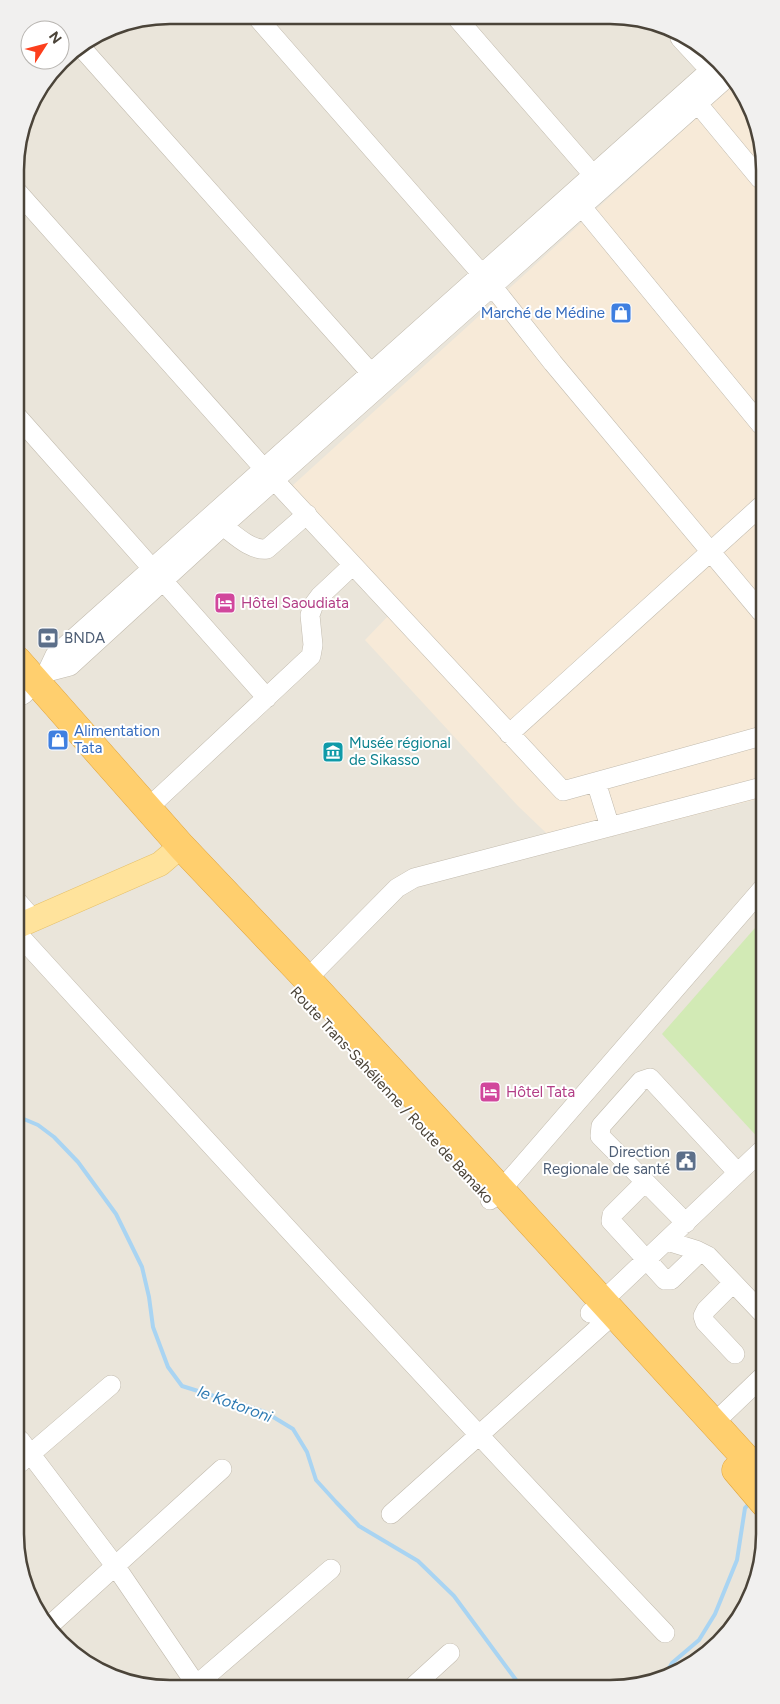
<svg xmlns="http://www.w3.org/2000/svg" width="780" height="1704" viewBox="0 0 780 1704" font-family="Figtree,sans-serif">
<rect width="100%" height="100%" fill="#f6f3ec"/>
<!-- residential -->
<path fill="#eae5da" d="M 170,15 L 640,18 L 712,54 L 744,92 L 760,130 L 765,1544 L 753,1593 L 733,1628 L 696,1663 L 650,1684 L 140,1686 L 68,1650 L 36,1612 L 20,1574 L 15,160 L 31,101 L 68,54 L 111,27 Z"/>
<!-- commercial -->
<path fill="#f7ead8" d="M 736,82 L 744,92 L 760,130 L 762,798 L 563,849 L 518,806 L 365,640 L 390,614 L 281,496 Z"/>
<!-- green -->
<path fill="#d2eab5" d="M 762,920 L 763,1143 L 662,1034 Z"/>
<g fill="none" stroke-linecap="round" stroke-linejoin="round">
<!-- stream -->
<path stroke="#a9d4f2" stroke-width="4" d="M 19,1117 L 38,1125 L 54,1137 L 78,1162 L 116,1214 L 142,1267 L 149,1297 L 153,1327 L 168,1367 L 182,1386 L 265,1412 L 293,1429 L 307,1452 L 316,1480 L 336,1502 L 359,1526 L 418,1561 L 454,1596 L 519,1684
M 664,1677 L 672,1663 L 699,1640 L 715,1614 L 737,1560 L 745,1508 L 750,1503"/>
<!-- minor casing -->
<g stroke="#c2bbae" stroke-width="20">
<path id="minor" d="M 256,16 L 493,287 L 553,363 L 761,612
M 456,17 L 602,185
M 680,38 L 717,78
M 80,46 L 378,381
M 698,104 L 760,179
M 15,189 L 275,481 L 563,791 L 762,736
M 582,207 L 761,425
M 16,415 L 267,698
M 223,526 C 235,535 251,551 267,549 L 307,514
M 47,672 L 70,666 L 223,526 L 730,75
M 23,695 L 47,672 L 55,655 L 719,62
M 509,734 L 761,506
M 596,782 L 610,827
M 148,808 L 311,656 L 313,645 L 310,615 L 314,604 L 320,596 L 353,565
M 18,902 L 33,919
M 18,934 C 232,1169 446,1402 665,1633
M 307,979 L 397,888 L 414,878 L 762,787
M 645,1182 L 612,1215 L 611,1221 L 665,1280 L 671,1280 L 700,1252
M 490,1200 L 501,1190 L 762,889
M 686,1223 L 600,1136 L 601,1126 L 641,1081 L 650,1078 L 738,1173
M 667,1241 L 696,1250 L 708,1256 L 764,1315
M 733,1283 L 706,1310 L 703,1316 L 705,1322 L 735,1354
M 590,1313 L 763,1149
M 715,1422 L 764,1375
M 20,1440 L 116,1567 L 197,1686
M 20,1463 L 111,1385
M 391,1514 L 615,1313
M 48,1627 L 222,1469
M 415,1685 L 450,1653
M 195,1686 L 331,1569"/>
</g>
<!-- major casing -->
<g stroke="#e6c16a" stroke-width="25">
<path id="major" d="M 18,926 L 160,864 L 181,846"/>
</g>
<!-- highway casing -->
<g stroke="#e0a43c" stroke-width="29">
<path id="highway" d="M 17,660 L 181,846 L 307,979 L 501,1190 L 764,1478
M 736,1470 L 764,1503"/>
</g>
<!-- minor -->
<use href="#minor" stroke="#fff" stroke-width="19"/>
<!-- major -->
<use href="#major" stroke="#ffe39c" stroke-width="24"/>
<!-- highway -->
<use href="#highway" stroke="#ffcf6e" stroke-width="28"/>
</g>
<!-- icons -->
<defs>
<g id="shop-square" transform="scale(1.125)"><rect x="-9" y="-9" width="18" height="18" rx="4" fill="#3f7fe0" stroke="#fff"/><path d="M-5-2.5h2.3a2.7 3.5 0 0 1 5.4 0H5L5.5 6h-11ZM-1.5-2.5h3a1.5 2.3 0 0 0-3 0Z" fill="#fff"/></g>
<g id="hotel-square" transform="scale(1.125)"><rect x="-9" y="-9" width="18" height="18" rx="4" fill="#d1479c" stroke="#fff"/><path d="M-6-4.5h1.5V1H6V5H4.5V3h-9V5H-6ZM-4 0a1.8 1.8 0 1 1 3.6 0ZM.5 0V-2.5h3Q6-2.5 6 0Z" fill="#fff"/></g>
<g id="bank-square" transform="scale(1.125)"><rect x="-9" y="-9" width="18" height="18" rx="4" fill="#5c6f8a" stroke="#fff"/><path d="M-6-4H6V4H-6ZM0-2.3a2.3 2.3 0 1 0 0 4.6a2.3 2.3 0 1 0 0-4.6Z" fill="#fff"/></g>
<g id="museum-square" transform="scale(1.125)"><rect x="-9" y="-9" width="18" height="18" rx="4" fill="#0f9aa8" stroke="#fff"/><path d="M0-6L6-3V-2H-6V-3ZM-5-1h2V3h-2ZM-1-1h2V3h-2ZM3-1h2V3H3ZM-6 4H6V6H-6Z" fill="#fff"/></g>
<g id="civic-square" transform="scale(1.125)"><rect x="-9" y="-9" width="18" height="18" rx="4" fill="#5c6f8a" stroke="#fff"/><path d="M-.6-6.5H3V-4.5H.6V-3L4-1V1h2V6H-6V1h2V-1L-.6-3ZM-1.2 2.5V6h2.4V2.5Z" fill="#fff"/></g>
</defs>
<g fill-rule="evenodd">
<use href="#shop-square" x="621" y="313"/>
<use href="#hotel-square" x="225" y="603"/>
<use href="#bank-square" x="48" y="638"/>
<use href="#shop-square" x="58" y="740"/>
<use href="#museum-square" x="333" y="752"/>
<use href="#hotel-square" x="490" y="1092"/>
<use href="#civic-square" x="686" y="1161"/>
</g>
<g text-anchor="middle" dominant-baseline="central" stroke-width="4" stroke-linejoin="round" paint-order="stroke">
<!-- shop labels -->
<g font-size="15" fill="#366cbe" stroke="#fff" text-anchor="end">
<text x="605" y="313">Marché de Médine</text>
<text x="74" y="731" text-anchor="start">Alimentation<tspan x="74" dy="17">Tata</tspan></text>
</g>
<!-- hotel labels -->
<g font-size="15" fill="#b23c85" stroke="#fff" text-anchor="start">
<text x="241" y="603">Hôtel Saoudiata</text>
<text x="506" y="1092">Hôtel Tata</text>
</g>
<!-- service labels -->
<g font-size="15" fill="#4e5e75" stroke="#fff" text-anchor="start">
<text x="64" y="638">BNDA</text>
<text x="670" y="1152" text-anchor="end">Direction<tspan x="670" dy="17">Regionale de santé</tspan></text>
</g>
<!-- culture labels -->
<g font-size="15" fill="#0d838f" stroke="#fff" text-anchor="start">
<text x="349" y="743">Musée régional<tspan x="349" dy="17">de Sikasso</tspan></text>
</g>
<!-- street labels -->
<g font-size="15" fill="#4b4439" stroke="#fff">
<text transform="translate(392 1095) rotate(47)">Route Trans-Sahélienne / Route de Bamako</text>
</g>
<!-- water labels -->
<g font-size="16" font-style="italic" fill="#2e7ab2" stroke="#fff">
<text transform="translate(235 1404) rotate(20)">le Kotoroni</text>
</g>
</g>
<!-- crop -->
<path d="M0 0H780V1704H0ZM170 24H610A146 146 0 0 1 756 170V1534A146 146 0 0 1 610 1680H170A146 146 0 0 1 24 1534V170A146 146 0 0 1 170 24Z" fill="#f1f0ef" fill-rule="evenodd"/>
<path fill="none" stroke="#4b4439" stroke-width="2.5" d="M170 24H610A146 146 0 0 1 756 170V1534A146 146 0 0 1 610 1680H170A146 146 0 0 1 24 1534V170A146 146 0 0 1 170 24Z"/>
<!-- north arrow -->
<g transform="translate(45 45) rotate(54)"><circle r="24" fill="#ffffff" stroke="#b7b4b0"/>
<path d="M0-4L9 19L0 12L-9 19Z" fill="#fc3f1d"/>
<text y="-8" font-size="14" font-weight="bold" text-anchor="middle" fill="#4b4439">N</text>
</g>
</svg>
